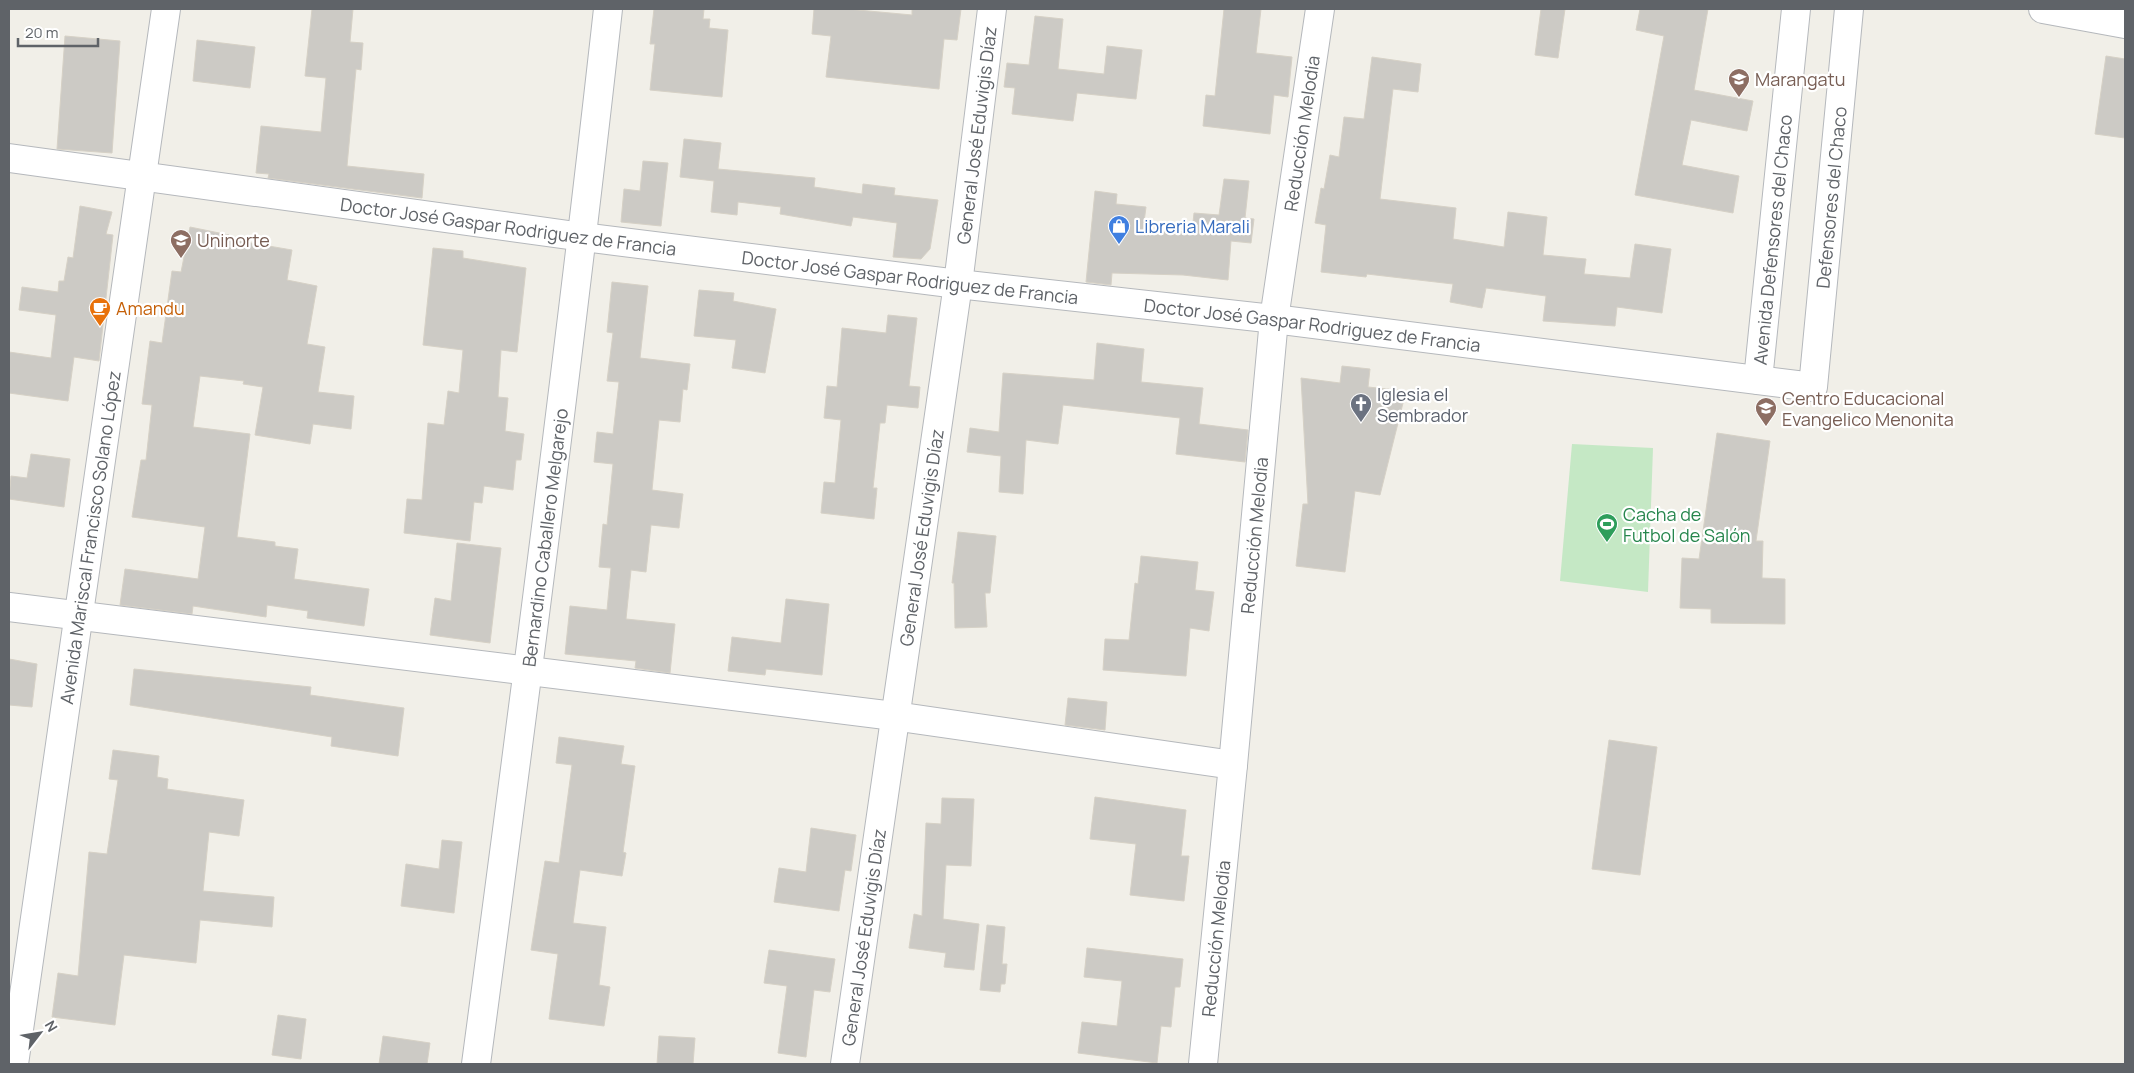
<svg xmlns="http://www.w3.org/2000/svg" width="2134" height="1073" viewBox="0 0 2134 1073" font-family="Manrope,sans-serif">
<rect width="100%" height="100%" fill="#f1efe8"/>
<!-- green -->
<path fill="#c5e8c5" d="M 1572,444 L 1653,448 L 1648,592 L 1560,581 Z"/>
<!-- building -->
<path fill="#cccac5" stroke="#d6d1c6" d="M 312,9 L 353,9 L 350,42 L 363,43 L 361,70 L 356,69 L 347,166 L 424,174 L 422,198 L 268,178 L 269,174 L 256,173 L 261,126 L 321,132 L 326,78 L 305,76 Z
M 654,9 L 704,9 L 703,19 L 710,19 L 709,28 L 728,30 L 722,97 L 650,90 L 655,44 L 650,44 Z
M 814,9 L 847,9 L 912,15 L 912,9 L 961,9 L 957,40 L 944,39 L 939,89 L 826,77 L 831,36 L 812,34 Z
M 1224,9 L 1261,9 L 1256,53 L 1292,57 L 1288,97 L 1274,95 L 1270,134 L 1203,126 L 1206,95 L 1215,96 Z
M 1541,9 L 1565,9 L 1558,58 L 1535,55 Z
M 1640,9 L 1708,9 L 1694,90 L 1753,101 L 1747,131 L 1691,120 L 1682,165 L 1739,176 L 1733,213 L 1635,195 L 1664,36 L 1636,30 Z
M 1035,16 L 1063,19 L 1058,69 L 1104,74 L 1107,46 L 1142,50 L 1136,99 L 1077,93 L 1073,121 L 1012,114 L 1015,88 L 1004,87 L 1007,63 L 1029,65 Z
M 65,36 L 120,41 L 112,153 L 57,149 Z
M 197,40 L 255,47 L 250,88 L 193,81 Z
M 2106,56 L 2125,59 L 2125,138 L 2095,134 Z
M 1372,57 L 1421,64 L 1418,92 L 1393,89 L 1380,199 L 1456,208 L 1453,239 L 1504,247 L 1508,212 L 1547,217 L 1543,255 L 1586,259 L 1584,274 L 1630,278 L 1635,244 L 1671,249 L 1662,313 L 1617,307 L 1615,326 L 1543,321 L 1546,296 L 1486,288 L 1482,308 L 1450,302 L 1453,284 L 1367,274 L 1366,277 L 1321,272 L 1326,225 L 1315,223 L 1321,188 L 1324,189 L 1330,155 L 1339,157 L 1344,117 L 1364,119 Z
M 684,139 L 721,143 L 718,169 L 815,178 L 814,187 L 862,194 L 863,184 L 895,188 L 894,195 L 938,200 L 930,249 L 921,259 L 893,257 L 897,223 L 853,217 L 851,226 L 780,214 L 781,207 L 738,202 L 737,215 L 711,212 L 714,181 L 680,177 Z
M 643,161 L 668,163 L 661,226 L 621,222 L 624,189 L 640,191 Z
M 1224,179 L 1249,181 L 1245,218 L 1254,219 L 1251,243 L 1231,241 L 1228,280 L 1183,275 L 1112,273 L 1111,285 L 1086,282 L 1095,191 L 1117,194 L 1116,204 L 1146,207 L 1143,230 L 1192,232 L 1194,213 L 1219,215 Z
M 80,206 L 112,212 L 106,234 L 113,235 L 99,361 L 74,357 L 68,401 L 9,393 L 9,352 L 51,358 L 56,315 L 19,310 L 22,287 L 58,292 L 59,281 L 64,281 L 68,257 L 73,258 Z
M 190,227 L 229,235 L 228,239 L 292,250 L 287,280 L 317,286 L 307,344 L 325,347 L 318,392 L 354,396 L 351,429 L 313,424 L 310,444 L 255,435 L 263,387 L 243,384 L 244,381 L 200,376 L 193,427 L 250,434 L 237,537 L 275,542 L 275,546 L 298,549 L 294,579 L 369,589 L 364,626 L 307,618 L 308,611 L 267,605 L 266,617 L 193,606 L 192,614 L 120,605 L 125,569 L 198,579 L 205,527 L 132,517 L 141,460 L 146,460 L 152,405 L 142,404 L 150,341 L 162,343 L 172,271 L 181,272 Z
M 433,248 L 463,251 L 463,258 L 526,268 L 517,352 L 501,350 L 498,397 L 508,398 L 505,431 L 524,434 L 521,460 L 516,460 L 513,490 L 484,486 L 482,503 L 474,502 L 470,541 L 404,533 L 407,499 L 422,500 L 428,423 L 444,425 L 448,391 L 459,393 L 463,350 L 423,345 Z
M 612,282 L 648,286 L 640,358 L 690,364 L 687,390 L 683,389 L 680,422 L 659,420 L 652,490 L 683,494 L 679,528 L 651,525 L 646,572 L 631,570 L 626,619 L 675,624 L 670,673 L 635,668 L 636,661 L 565,654 L 570,606 L 607,610 L 611,568 L 599,567 L 603,524 L 607,525 L 613,464 L 594,462 L 597,432 L 613,434 L 619,382 L 607,381 L 613,333 L 607,332 Z
M 699,290 L 734,293 L 733,301 L 776,309 L 765,373 L 732,368 L 736,340 L 694,336 Z
M 888,315 L 917,318 L 909,386 L 920,387 L 918,408 L 887,405 L 885,423 L 880,423 L 873,488 L 877,488 L 874,519 L 821,513 L 824,482 L 835,483 L 841,420 L 824,418 L 827,386 L 837,387 L 842,328 L 886,333 Z
M 1097,343 L 1144,349 L 1141,382 L 1203,388 L 1199,424 L 1248,430 L 1245,462 L 1176,454 L 1180,418 L 1063,405 L 1058,444 L 1026,440 L 1023,494 L 999,492 L 1001,456 L 967,452 L 970,428 L 999,432 L 1003,373 L 1094,380 Z
M 1342,366 L 1370,369 L 1368,387 L 1406,391 L 1380,495 L 1355,491 L 1345,572 L 1296,566 L 1303,504 L 1308,504 L 1301,378 L 1340,383 Z
M 1717,433 L 1770,441 L 1756,541 L 1763,541 L 1762,578 L 1785,579 L 1785,624 L 1711,623 L 1711,609 L 1680,608 L 1682,558 L 1699,559 Z
M 31,454 L 70,459 L 64,507 L 9,499 L 11,476 L 27,478 Z
M 958,532 L 996,536 L 990,593 L 985,593 L 987,627 L 955,628 L 954,583 L 952,583 Z
M 457,543 L 501,548 L 490,643 L 430,635 L 435,598 L 451,601 Z
M 1141,556 L 1198,562 L 1195,590 L 1214,592 L 1209,631 L 1190,628 L 1186,676 L 1103,670 L 1105,639 L 1129,640 L 1135,583 L 1138,584 Z
M 786,599 L 829,604 L 822,675 L 766,669 L 765,675 L 728,671 L 732,637 L 781,643 Z
M 9,659 L 37,664 L 32,707 L 9,705 Z
M 134,669 L 311,687 L 310,695 L 404,708 L 398,756 L 331,746 L 332,737 L 130,705 Z
M 1068,698 L 1107,702 L 1105,730 L 1065,725 Z
M 559,737 L 624,746 L 621,764 L 635,766 L 623,852 L 626,853 L 622,876 L 580,870 L 573,923 L 606,927 L 599,985 L 610,987 L 604,1026 L 549,1019 L 558,954 L 531,950 L 545,861 L 559,863 L 572,765 L 556,763 Z
M 1609,740 L 1657,747 L 1640,875 L 1592,869 Z
M 113,750 L 159,756 L 157,777 L 168,779 L 167,789 L 244,800 L 239,836 L 209,832 L 203,891 L 274,897 L 272,927 L 200,920 L 196,963 L 124,955 L 115,1025 L 52,1017 L 58,973 L 78,976 L 89,852 L 107,854 L 118,780 L 109,779 Z
M 1095,797 L 1186,810 L 1181,856 L 1189,856 L 1184,901 L 1130,895 L 1136,844 L 1090,839 Z
M 942,798 L 974,799 L 971,866 L 946,865 L 943,919 L 979,924 L 974,970 L 944,967 L 946,953 L 909,948 L 914,914 L 922,916 L 926,823 L 941,824 Z
M 811,828 L 856,835 L 851,871 L 845,870 L 839,911 L 774,902 L 779,868 L 806,872 Z
M 442,840 L 462,842 L 454,913 L 401,906 L 406,864 L 439,869 Z
M 987,925 L 1005,927 L 1002,964 L 1007,964 L 1005,984 L 1001,984 L 1000,992 L 980,990 Z
M 1087,948 L 1183,959 L 1180,987 L 1175,987 L 1171,1027 L 1161,1026 L 1157,1063 L 1078,1053 L 1082,1022 L 1117,1026 L 1122,981 L 1084,977 Z
M 769,950 L 835,959 L 830,992 L 814,990 L 806,1057 L 778,1053 L 787,986 L 764,983 Z
M 278,1015 L 306,1019 L 301,1059 L 272,1055 Z
M 383,1036 L 430,1043 L 427,1064 L 379,1064 Z
M 659,1036 L 695,1038 L 693,1064 L 657,1064 Z"/>
<g fill="none" stroke-linecap="round" stroke-linejoin="round">
<!-- minor casing -->
<g stroke="#b5b8bc" stroke-width="30">
<g id="minor">
<path d="M 2043,9 L 2125,24"/>
<path id="s1" d="M 9,158 L 583,237 L 958,284 L 1274,319 L 1813,387 L 1849,9"/>
<path id="s2" d="M 1758,380 L 1796,9"/>
<path d="M 9,607 L 894,716 L 1233,765"/>
<path id="s3" d="M 14,1064 L 166,9"/>
<path id="s4" d="M 476,1064 C 523,713 569,361 608,9"/>
<path id="s5" d="M 845,1064 L 958,284 L 992,9"/>
<path id="s6" d="M 1203,1064 L 1233,765 L 1274,319 L 1320,9"/>
</g>
</g>
<!-- minor -->
<use href="#minor" stroke="#fff" stroke-width="28"/>
</g>
<!-- icons -->
<defs>
<g id="school-pin" transform="scale(1.125)"><path d="M0 17L-7.5 6A9.5 9.5 0 1 1 7.5 6Z" fill="#8d6e63" stroke="#fff"/><path d="M0-5L7-2L0 1L-7-2ZM-4 1L0 2.5L4 1V4Q0 6-4 4Z" fill="#fff"/></g>
<g id="shop-pin" transform="scale(1.125)"><path d="M0 17L-7.5 6A9.5 9.5 0 1 1 7.5 6Z" fill="#3f7fe0" stroke="#fff"/><path d="M-5-2.5h2.3a2.7 3.5 0 0 1 5.4 0H5L5.5 6h-11ZM-1.5-2.5h3a1.5 2.3 0 0 0-3 0Z" fill="#fff"/></g>
<g id="university-pin" transform="scale(1.125)"><path d="M0 17L-7.5 6A9.5 9.5 0 1 1 7.5 6Z" fill="#8d6e63" stroke="#fff"/><path d="M0-5L7-2L0 1L-7-2ZM-4 1L0 2.5L4 1V4Q0 6-4 4Z" fill="#fff"/></g>
<g id="cafe-pin" transform="scale(1.125)"><path d="M0 17L-7.5 6A9.5 9.5 0 1 1 7.5 6Z" fill="#e8710a" stroke="#fff"/><path d="M-5.5-4.5H6V0H3Q3 3.5 0 3.5H-2.5Q-5.5 3.5-5.5 0ZM3-3.2v2h1.7v-2ZM-6 4.5H4V6H-6Z" fill="#fff"/></g>
<g id="church-pin" transform="scale(1.125)"><path d="M0 17L-7.5 6A9.5 9.5 0 1 1 7.5 6Z" fill="#6b7280" stroke="#fff"/><path d="M-1.2-6h2.4v3.5h3.3v2.4h-3.3V6h-2.4V-.1h-3.3v-2.4h3.3Z" fill="#fff"/></g>
<g id="stadium-pin" transform="scale(1.125)"><path d="M0 17L-7.5 6A9.5 9.5 0 1 1 7.5 6Z" fill="#2e9e5b" stroke="#fff"/><path d="M0-5a6.5 5 0 1 0 0 10a6.5 5 0 1 0 0-10ZM-3.5-1.8h7v3.6h-7Z" fill="#fff"/></g>
</defs>
<g fill-rule="evenodd">
<use href="#school-pin" x="1739" y="79"/>
<use href="#shop-pin" x="1119" y="226"/>
<use href="#university-pin" x="181" y="240"/>
<use href="#cafe-pin" x="100" y="308"/>
<use href="#church-pin" x="1361" y="404"/>
<use href="#school-pin" x="1766" y="408"/>
<use href="#stadium-pin" x="1607" y="524"/>
</g>
<g text-anchor="middle" dominant-baseline="central" stroke-width="4.5" stroke-linejoin="round" paint-order="stroke">
<!-- education labels -->
<g font-size="18" fill="#785e54" stroke="#fff" text-anchor="start">
<text x="1755" y="79">Marangatu</text>
<text x="197" y="240">Uninorte</text>
<text x="1782" y="398">Centro Educacional<tspan x="1782" dy="21">Evangelico Menonita</tspan></text>
</g>
<!-- street labels -->
<g font-size="18" fill="#5f6368" stroke="#fff">
<text stroke="none"><textPath href="#s6" startOffset="936">Reducción Melodia</textPath></text>
<text stroke="none"><textPath href="#s5" startOffset="938">General José Eduvigis Díaz</textPath></text>
<text stroke="none"><textPath href="#s1" startOffset="2009">Defensores del Chaco</textPath></text>
<text stroke="none"><textPath href="#s1" startOffset="504">Doctor José Gaspar Rodriguez de Francia</textPath></text>
<text stroke="none"><textPath href="#s2" startOffset="141">Avenida Defensores del Chaco</textPath></text>
<text stroke="none"><textPath href="#s1" startOffset="909">Doctor José Gaspar Rodriguez de Francia</textPath></text>
<text stroke="none"><textPath href="#s1" startOffset="1314">Doctor José Gaspar Rodriguez de Francia</textPath></text>
<text stroke="none"><textPath href="#s6" startOffset="531">Reducción Melodia</textPath></text>
<text stroke="none"><textPath href="#s3" startOffset="532">Avenida Mariscal Francisco Solano López</textPath></text>
<text stroke="none"><textPath href="#s4" startOffset="531">Bernardino Caballero Melgarejo</textPath></text>
<text stroke="none"><textPath href="#s5" startOffset="532">General José Eduvigis Díaz</textPath></text>
<text stroke="none"><textPath href="#s5" startOffset="128">General José Eduvigis Díaz</textPath></text>
<text stroke="none"><textPath href="#s6" startOffset="126">Reducción Melodia</textPath></text>
</g>
<!-- shop labels -->
<g font-size="18" fill="#366cbe" stroke="#fff" text-anchor="start">
<text x="1135" y="226">Libreria Marali</text>
</g>
<!-- food labels -->
<g font-size="18" fill="#c56008" stroke="#fff" text-anchor="start">
<text x="116" y="308">Amandu</text>
</g>
<!-- worship labels -->
<g font-size="18" fill="#5b616d" stroke="#fff" text-anchor="start">
<text x="1377" y="394">Iglesia el<tspan x="1377" dy="21">Sembrador</tspan></text>
</g>
<!-- leisure labels -->
<g font-size="18" fill="#27864d" stroke="#fff" text-anchor="start">
<text x="1623" y="514">Cacha de<tspan x="1623" dy="21">Futbol de Salón</tspan></text>
</g>
</g>
<!-- border -->
<rect width="2134" height="1073" fill="none" stroke="#5f6368" stroke-width="20"/>
<!-- north arrow -->
<g transform="translate(40 1033) rotate(59)" stroke="#ffffff" stroke-width="4" paint-order="stroke">
<path d="M0-4L9 19L0 12L-9 19Z" fill="#5f6368"/>
<text y="-8" font-size="14" font-weight="bold" text-anchor="middle" fill="#5f6368">N</text>
</g>
<!-- scale -->
<path d="M18 38v8h80v-8" fill="none" stroke="#5f6368" stroke-width="2.5"/>
<text x="25" y="38" font-size="15" fill="#5f6368" stroke="#ffffff" stroke-width="4" paint-order="stroke">20 m</text>
</svg>
